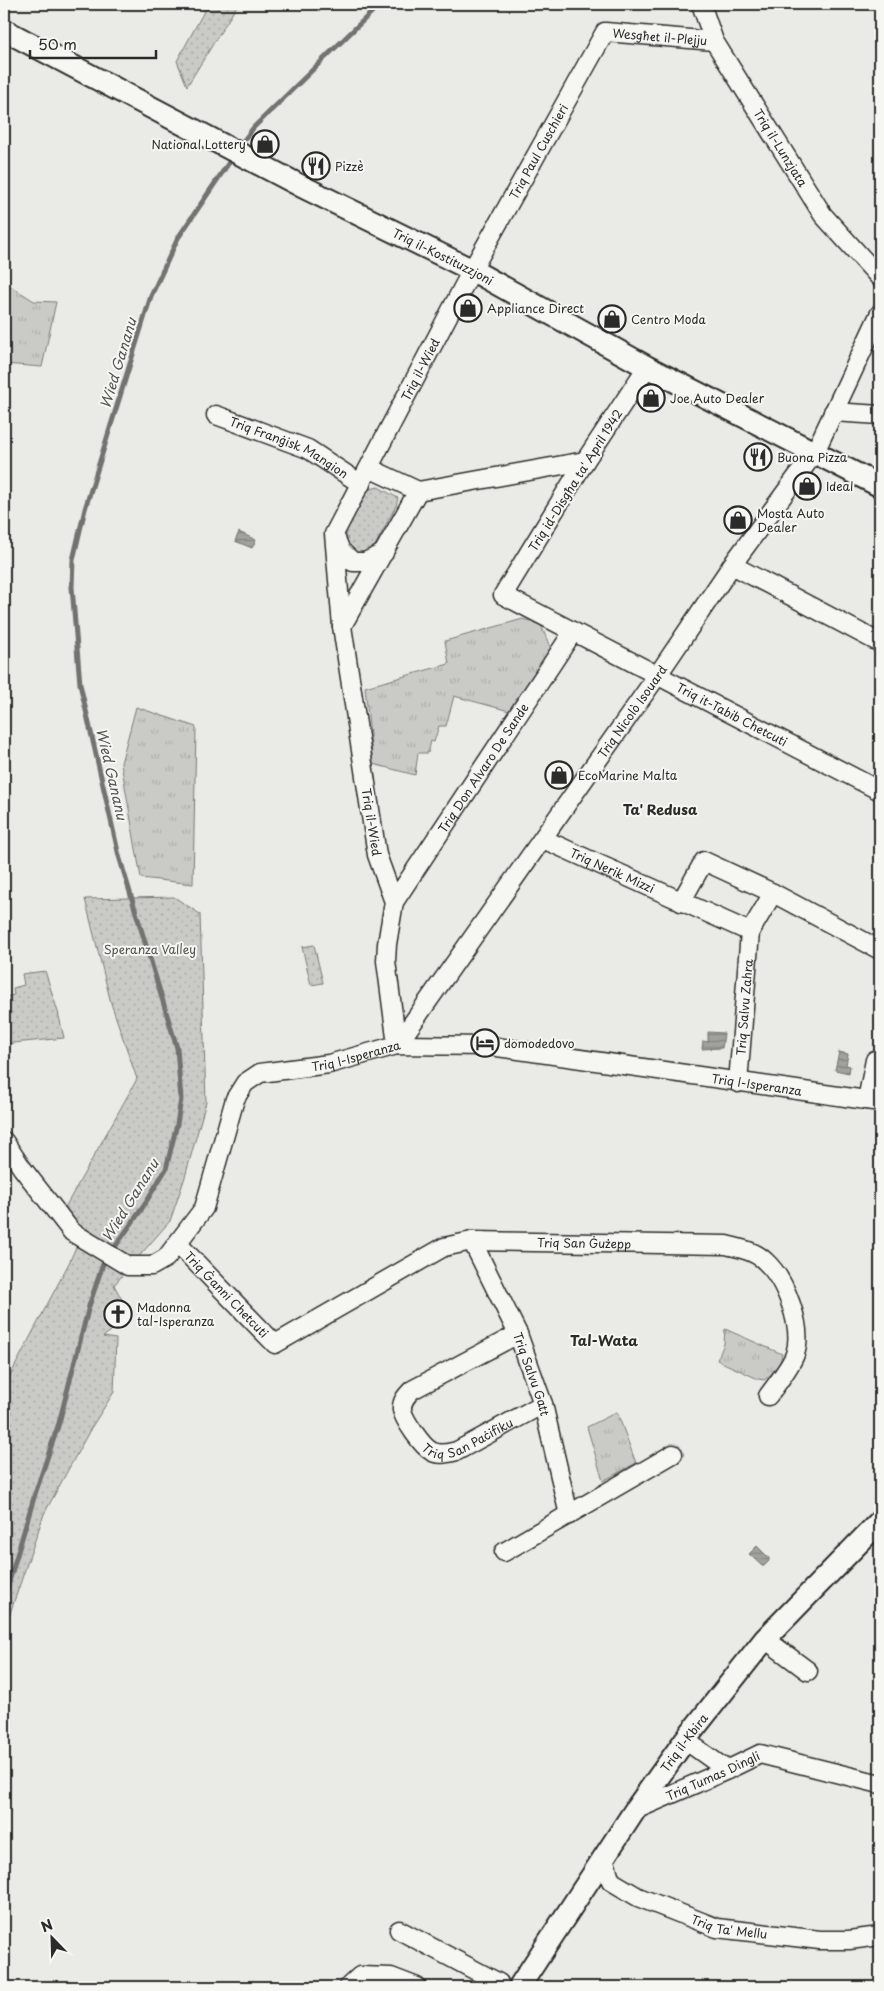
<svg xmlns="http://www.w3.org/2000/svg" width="884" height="1991" viewBox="0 0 884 1991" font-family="'Playpen Sans',sans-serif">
<defs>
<pattern id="grass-tufts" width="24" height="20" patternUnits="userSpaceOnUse" patternTransform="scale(1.25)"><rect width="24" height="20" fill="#cacac7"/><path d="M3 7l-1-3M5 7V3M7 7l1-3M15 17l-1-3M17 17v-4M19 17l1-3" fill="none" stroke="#aeaeab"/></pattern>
<pattern id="park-dots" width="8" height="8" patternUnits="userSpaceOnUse" patternTransform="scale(1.25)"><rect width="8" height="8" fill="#cacac7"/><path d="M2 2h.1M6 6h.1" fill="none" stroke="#aeaeab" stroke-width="1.8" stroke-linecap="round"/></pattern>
<pattern id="water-rules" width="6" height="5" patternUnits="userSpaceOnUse" patternTransform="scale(1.25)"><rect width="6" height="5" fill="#a1a19e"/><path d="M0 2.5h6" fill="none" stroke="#838381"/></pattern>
</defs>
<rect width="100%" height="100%" fill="#eaeae6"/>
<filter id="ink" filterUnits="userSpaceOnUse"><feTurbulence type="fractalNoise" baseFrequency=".02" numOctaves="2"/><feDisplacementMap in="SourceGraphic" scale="10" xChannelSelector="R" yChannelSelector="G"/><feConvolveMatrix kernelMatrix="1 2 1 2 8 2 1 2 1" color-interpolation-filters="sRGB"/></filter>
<g filter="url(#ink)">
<!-- grass -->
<path fill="url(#grass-tufts)" stroke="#7a7a79" d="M 4,282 L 34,301 L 56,302 L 42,367 L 4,364 Z
M 523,619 L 541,625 L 553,654 L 513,712 L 454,696 L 446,726 L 439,726 L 434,742 L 431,741 L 428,753 L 418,753 L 415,775 L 373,764 L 365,687 L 449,664 L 445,641 Z
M 136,707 L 196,727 L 193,884 L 141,878 L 121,763 Z
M 725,1329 L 782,1354 L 779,1368 L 764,1380 L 758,1379 L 717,1360 L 724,1344 Z
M 617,1412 L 636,1463 L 603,1481 L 587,1427 Z"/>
<!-- park -->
<path fill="url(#park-dots)" stroke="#7a7a79" d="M 208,4 L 238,4 L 187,86 L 177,61 Z
M 378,487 L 398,498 L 396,506 L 371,553 L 362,555 L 348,551 L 343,537 L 367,490 Z
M 174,897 L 200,914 L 206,1102 L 185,1177 L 170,1221 L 114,1285 L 131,1316 L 103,1337 L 116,1339 L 114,1392 L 91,1428 L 44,1514 L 4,1631 L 4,1387 L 69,1263 L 83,1231 L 63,1211 L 137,1079 L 111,1003 L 85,899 Z
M 314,945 L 323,983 L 311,985 L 302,947 Z
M 45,971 L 58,1012 L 64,1038 L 4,1044 L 4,997 L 14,995 L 13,988 L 24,985 L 22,974 Z"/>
<!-- water -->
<path fill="url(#water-rules)" stroke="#727270" d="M 239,532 L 256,540 L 252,548 L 235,541 Z
M 708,1032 L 724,1033 L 722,1048 L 702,1049 L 703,1041 L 708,1042 Z
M 839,1052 L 848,1054 L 846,1065 L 850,1066 L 849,1073 L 835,1070 Z
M 757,1546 L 769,1558 L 769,1561 L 764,1566 L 762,1566 L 749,1554 Z"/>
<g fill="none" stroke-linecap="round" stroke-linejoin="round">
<!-- stream -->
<path stroke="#727270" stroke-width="5" d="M 238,148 L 254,127 L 380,4
M 4,1599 L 35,1494 L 59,1423 L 89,1306 L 103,1264 L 141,1210 L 166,1169 L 177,1124 L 181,1099 L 177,1048 L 119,856 L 80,684 L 72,587 L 73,560 L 85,509 L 151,296 L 178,238 L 234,155"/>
<!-- minor casing -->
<g stroke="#2b2b2b" stroke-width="21">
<g id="minor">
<path id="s1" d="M 701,4 L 714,41 L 823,215 L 880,278"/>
<path id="s2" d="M 647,367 L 585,461 L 503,595 L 880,791"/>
<path d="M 833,412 L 880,415"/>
<path id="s3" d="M 216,415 L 308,449 L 361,484"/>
<path d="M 369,468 L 418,491"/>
<path d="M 418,491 L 585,461"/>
<path d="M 336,539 L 341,551 L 353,562 L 365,562 L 384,553"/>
<path d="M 732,565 L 880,643"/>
<path d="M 342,626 L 418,491"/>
<path id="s4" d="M 543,839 L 750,932"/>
<path id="s5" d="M 394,902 L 573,632"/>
<path d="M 681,902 L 704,861 L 773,893 L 880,950"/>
<path id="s6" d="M 397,1045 L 386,961 L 387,944 L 394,902 L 377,855 L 342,626 L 334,534 L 472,270 L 605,32 L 714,41"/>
<path id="s7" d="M 397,1045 L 657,676 L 732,565 L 815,452 L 880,313"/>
<path id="s8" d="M 738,1083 L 750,932 L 773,893"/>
<path d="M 867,1100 L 875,1060"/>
<path id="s9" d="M 4,1141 L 22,1168 L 72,1232 L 128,1266 L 152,1266 L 166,1258 L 204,1208 L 235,1099 L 245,1083 L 260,1073 L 329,1064 L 397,1045 L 490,1046 L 880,1102"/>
<path id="s10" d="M 472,1241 L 518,1334 L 543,1404 L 569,1515"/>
<path id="s11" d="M 178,1244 L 275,1344 L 444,1247 L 472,1241 L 726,1245 C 739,1248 755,1251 765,1261 C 785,1279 804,1327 795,1354 C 792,1365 775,1386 768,1396"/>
<path id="s12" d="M 518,1334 L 412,1390 C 407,1395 401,1401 402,1410 C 404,1420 422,1446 431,1451 C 439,1456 448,1453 457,1451 L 543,1404"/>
<path d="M 504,1552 L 673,1454"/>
<path d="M 765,1639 L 808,1671"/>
<path d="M 685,1740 L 727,1770"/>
<path id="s13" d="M 635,1810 L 727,1770 L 760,1754 L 880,1784"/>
<path id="s14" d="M 604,1858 L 611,1881 L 638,1897 L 717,1928 L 820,1940 L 849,1940 L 880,1936"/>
<path d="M 399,1930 L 499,1983 L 500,1987"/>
<path d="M 348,1987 L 360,1976 L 391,1977 L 417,1987"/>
</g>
</g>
<!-- major casing -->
<g stroke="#2b2b2b" stroke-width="25">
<g id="major">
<path id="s15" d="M 4,30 L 301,186 L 472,270 L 647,367 L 880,486"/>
<path id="s16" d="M 519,1987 L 635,1810 L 685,1740 L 765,1639 L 880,1521"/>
</g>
</g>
<!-- minor -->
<use href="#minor" stroke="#f6f6f2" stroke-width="18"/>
<!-- major -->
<use href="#major" stroke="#f6f6f2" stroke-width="21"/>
</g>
</g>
<!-- icons -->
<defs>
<g id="shop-ring" transform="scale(1.4375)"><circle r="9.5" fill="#f6f6f2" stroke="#2b2b2b" stroke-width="1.5"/><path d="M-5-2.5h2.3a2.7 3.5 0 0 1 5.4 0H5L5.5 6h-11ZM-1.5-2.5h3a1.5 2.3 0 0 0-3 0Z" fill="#2b2b2b"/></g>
<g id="restaurant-ring" transform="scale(1.4375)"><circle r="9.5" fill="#f6f6f2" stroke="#2b2b2b" stroke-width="1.5"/><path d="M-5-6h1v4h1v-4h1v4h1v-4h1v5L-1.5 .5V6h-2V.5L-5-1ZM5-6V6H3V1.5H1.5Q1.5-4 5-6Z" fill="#2b2b2b"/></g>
<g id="hotel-ring" transform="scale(1.4375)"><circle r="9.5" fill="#f6f6f2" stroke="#2b2b2b" stroke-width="1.5"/><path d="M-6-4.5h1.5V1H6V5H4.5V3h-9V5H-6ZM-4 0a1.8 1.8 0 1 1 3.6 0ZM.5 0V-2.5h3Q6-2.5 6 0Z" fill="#2b2b2b"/></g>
<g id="church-ring" transform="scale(1.4375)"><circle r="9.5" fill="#f6f6f2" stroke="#2b2b2b" stroke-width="1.5"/><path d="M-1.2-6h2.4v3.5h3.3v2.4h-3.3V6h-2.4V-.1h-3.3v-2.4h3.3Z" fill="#2b2b2b"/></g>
</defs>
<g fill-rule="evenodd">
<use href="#shop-ring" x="265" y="144"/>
<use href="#restaurant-ring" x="316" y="166"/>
<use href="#shop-ring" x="468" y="308"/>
<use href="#shop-ring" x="612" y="319"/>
<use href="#shop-ring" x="651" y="398"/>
<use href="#restaurant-ring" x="758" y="457"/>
<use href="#shop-ring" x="807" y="486"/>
<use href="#shop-ring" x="738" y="520"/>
<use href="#shop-ring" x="559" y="775"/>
<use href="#hotel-ring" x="485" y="1043"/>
<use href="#church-ring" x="118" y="1314"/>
</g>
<g text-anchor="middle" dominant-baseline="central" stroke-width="4" stroke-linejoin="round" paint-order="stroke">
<!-- street labels -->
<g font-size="12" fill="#2b2b2b" stroke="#f6f6f2">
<text stroke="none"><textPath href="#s6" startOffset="1144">Wesgħet il-Plejju</textPath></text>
<text stroke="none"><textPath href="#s1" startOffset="165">Triq il-Lunzjata</textPath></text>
<text stroke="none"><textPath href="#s6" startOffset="952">Triq Paul Cuschieri</textPath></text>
<text stroke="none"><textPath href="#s15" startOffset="494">Triq il-Kostituzzjoni</textPath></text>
<text stroke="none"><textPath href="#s6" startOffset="704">Triq il-Wied</textPath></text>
<text stroke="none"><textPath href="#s3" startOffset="80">Triq Franġisk Mangion</textPath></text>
<text transform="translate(575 480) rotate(-58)">Triq id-Disgħa ta' April 1942</text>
<text stroke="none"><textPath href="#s7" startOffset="408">Triq Nicolò Isouard</textPath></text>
<text stroke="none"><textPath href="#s2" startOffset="528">Triq it-Tabib Chetcuti</textPath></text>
<text stroke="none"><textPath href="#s5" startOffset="161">Triq Don Alvaro De Sande</textPath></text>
<text transform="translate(372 822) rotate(81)">Triq il-Wied</text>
<text stroke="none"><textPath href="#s4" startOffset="76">Triq Nerik Mizzi</textPath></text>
<text stroke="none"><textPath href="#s8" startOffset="76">Triq Salvu Zahra</textPath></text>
<text stroke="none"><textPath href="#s9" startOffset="530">Triq l-Isperanza</textPath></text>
<text stroke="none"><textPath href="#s9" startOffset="935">Triq l-Isperanza</textPath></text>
<text stroke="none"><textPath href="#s11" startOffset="475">Triq San Ġużepp</textPath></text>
<text stroke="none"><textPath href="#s11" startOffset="70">Triq Ġanni Chetcuti</textPath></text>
<text stroke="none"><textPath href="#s10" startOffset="146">Triq Salvu Gatt</textPath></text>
<text stroke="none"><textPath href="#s12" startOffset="234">Triq San Paċifiku</textPath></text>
<text stroke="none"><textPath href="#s16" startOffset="295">Triq il-Kbira</textPath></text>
<text stroke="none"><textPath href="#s13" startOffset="85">Triq Tumas Dingli</textPath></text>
<text stroke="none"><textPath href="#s14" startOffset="152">Triq Ta' Mellu</textPath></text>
</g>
<!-- poi labels -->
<g font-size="12" fill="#2b2b2b" stroke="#f6f6f2" text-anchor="start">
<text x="246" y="144" text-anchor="end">National Lottery</text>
<text x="335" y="166">Pizzè</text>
<text x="487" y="308">Appliance Direct</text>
<text x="631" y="319">Centro Moda</text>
<text x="670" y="398">Joe Auto Dealer</text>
<text x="777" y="457">Buona Pizza</text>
<text x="826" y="486">Ideal</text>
<text x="757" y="513">Mosta Auto<tspan x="757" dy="14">Dealer</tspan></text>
<text x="578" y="775">EcoMarine Malta</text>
<text x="504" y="1043">domodedovo</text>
<text x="137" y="1307">Madonna<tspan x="137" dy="14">tal-Isperanza</tspan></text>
</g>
<!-- park labels -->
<g font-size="12" fill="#535352" stroke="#f6f6f2">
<text x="150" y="949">Speranza Valley</text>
</g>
<!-- water labels -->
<g font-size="14" font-style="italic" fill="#545453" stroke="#f6f6f2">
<text transform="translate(118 363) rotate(-73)">Wied Gananu</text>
<text transform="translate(112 774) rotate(77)">Wied Gananu</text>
<text transform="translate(130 1200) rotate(-58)">Wied Gananu</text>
</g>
<!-- neighbourhood labels -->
<g font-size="14" font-weight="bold" fill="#2b2b2b" stroke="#f6f6f2">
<text x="660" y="809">Ta' Redusa</text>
<text x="604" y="1340">Tal-Wata</text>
</g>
</g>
<!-- margin -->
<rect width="884" height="1991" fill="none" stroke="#f6f6f2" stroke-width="20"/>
<rect x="10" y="10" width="864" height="1971" fill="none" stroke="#2b2b2b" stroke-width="2" filter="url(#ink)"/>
<!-- north arrow -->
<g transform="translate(52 1938) rotate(337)" stroke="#f6f6f2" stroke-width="4" paint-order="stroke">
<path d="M0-4L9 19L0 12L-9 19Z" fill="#2b2b2b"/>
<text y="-8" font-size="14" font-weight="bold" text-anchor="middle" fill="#2b2b2b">N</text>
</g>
<!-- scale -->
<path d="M30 50v8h126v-8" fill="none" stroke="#2b2b2b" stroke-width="2.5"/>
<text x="38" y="50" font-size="15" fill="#2b2b2b" stroke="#f6f6f2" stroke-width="4" paint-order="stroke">50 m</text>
</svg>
